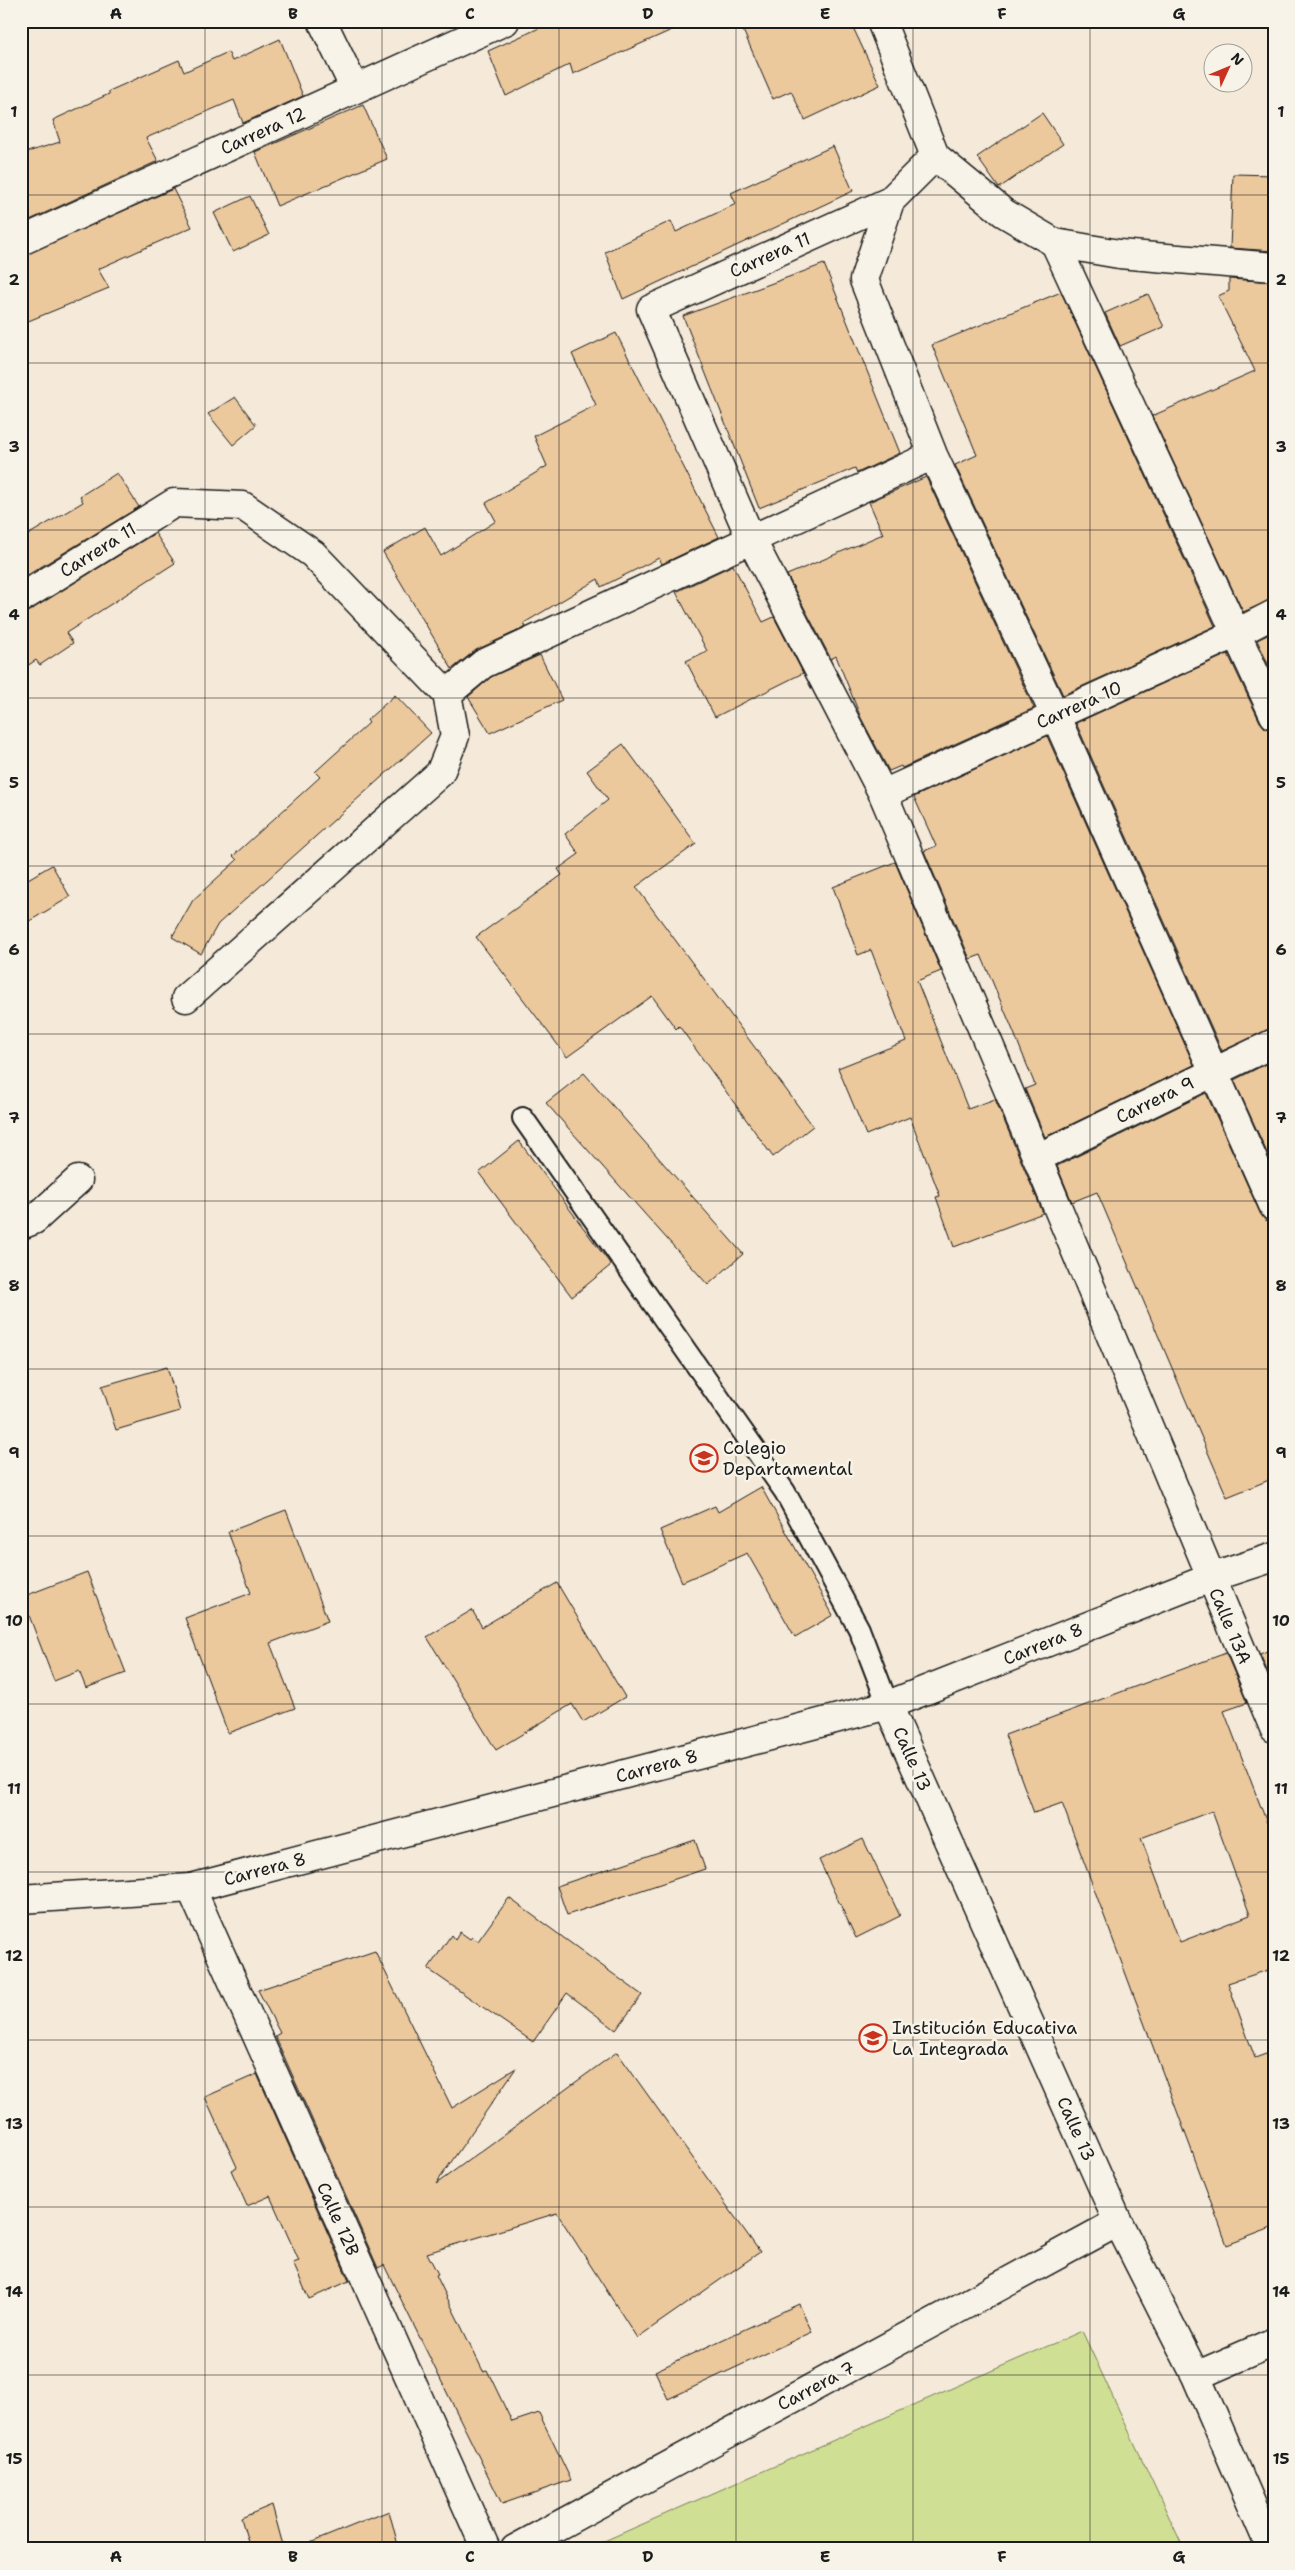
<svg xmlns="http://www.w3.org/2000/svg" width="1295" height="2570" viewBox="0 0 1295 2570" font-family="'Shantell Sans',sans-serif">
<rect width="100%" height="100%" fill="#f5ead9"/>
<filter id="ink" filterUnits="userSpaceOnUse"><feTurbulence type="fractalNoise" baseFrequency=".02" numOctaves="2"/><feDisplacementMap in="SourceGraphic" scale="10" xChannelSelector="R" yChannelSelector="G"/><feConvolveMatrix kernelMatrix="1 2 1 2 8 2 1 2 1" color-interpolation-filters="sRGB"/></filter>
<g filter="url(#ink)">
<!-- garden -->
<path fill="#cfe094" stroke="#767e58" d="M 1082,2331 L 1184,2549 L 586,2549 Z"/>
<!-- building -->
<path fill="#ecc89d" stroke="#1c1c1c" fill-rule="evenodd" d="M 555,21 L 692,21 L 573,74 L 570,64 L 506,96 L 488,51 Z
M 739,21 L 850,21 L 880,85 L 805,120 L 791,91 L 773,99 Z
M 280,39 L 303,96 L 243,123 L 234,100 L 146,138 L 158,161 L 21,224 L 21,154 L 60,142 L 53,120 L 109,94 L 109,91 L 179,60 L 184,72 L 228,52 L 232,61 Z
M 363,105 L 387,159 L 277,206 L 255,152 Z
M 1042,113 L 1063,144 L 999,188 L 977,157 Z
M 833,146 L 853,191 L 623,299 L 605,252 L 671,221 L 676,232 L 736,204 L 731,193 Z
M 1233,174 L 1274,175 L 1274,251 L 1230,248 Z
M 173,189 L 192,227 L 98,269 L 109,288 L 21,324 L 21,256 Z
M 250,196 L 269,235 L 233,252 L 214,213 Z
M 824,264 L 900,453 L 857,473 L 855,468 L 759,508 L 683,316 Z
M 1229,279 L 1274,282 L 1274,599 L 1243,612 L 1152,416 L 1255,371 L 1218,296 L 1229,291 Z
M 1061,292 L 1215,626 L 1063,695 L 955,465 L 977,455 L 932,345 Z
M 1148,294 L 1164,327 L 1120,346 L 1105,313 Z
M 616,333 L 719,537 L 662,564 L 659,558 L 601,587 L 598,579 L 524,623 L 526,627 L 476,650 L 452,669 L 383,552 L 425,527 L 441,556 L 496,521 L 486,503 L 547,466 L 534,436 L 596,405 L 572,354 Z
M 235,397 L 256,425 L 233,445 L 208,414 Z
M 117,473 L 139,507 L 21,579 L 21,539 L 83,502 L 80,496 Z
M 926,477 L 1034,708 L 902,768 L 901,766 L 889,771 L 861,718 L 836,656 L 831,659 L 787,575 L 883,534 L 869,502 Z
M 155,533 L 175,563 L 66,633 L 73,643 L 40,665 L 36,660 L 21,670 L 21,614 L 29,611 Z
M 733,565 L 763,622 L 774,617 L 803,673 L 715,717 L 686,661 L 707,651 L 676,592 Z
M 1274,632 L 1274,677 L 1257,640 Z
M 1228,654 L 1260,722 L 1265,728 L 1274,730 L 1274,1028 L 1222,1051 L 1076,723 Z
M 540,655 L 562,700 L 490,733 L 468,697 L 491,677 Z
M 395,695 L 431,733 L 218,924 L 201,954 L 172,937 L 193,900 L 237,860 L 233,856 L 320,777 L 315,772 L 369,723 L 367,720 Z
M 1047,736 L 1194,1065 L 1045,1137 L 1025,1089 L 1035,1085 L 1012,1028 L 981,955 L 970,959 L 924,851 L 936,846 L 914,797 Z
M 623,744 L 696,844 L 636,887 L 813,1126 L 773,1157 L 679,1026 L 676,1029 L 652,996 L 567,1057 L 476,937 L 562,875 L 558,869 L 579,854 L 565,834 L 608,800 L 587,771 Z
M 895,862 L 941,971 L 917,981 L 968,1109 L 995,1099 L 1043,1213 L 954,1247 L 936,1197 L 940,1196 L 910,1117 L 866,1135 L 838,1068 L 906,1041 L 871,950 L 858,955 L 833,887 Z
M 52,865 L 70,897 L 21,926 L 21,883 Z
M 1274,1060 L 1274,1168 L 1234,1080 Z
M 584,1073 L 743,1254 L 708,1285 L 546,1103 Z
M 1206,1093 L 1260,1213 L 1265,1220 L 1274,1222 L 1274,1478 L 1227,1497 L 1097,1192 L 1072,1202 L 1057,1166 Z
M 519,1141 L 611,1265 L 572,1297 L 479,1173 Z
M 167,1367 L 180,1411 L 116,1430 L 102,1386 Z
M 761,1487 L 833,1615 L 795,1637 L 747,1553 L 682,1582 L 660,1530 L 715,1506 L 718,1512 Z
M 286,1510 L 328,1621 L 270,1643 L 295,1708 L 228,1733 L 185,1618 L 251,1593 L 228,1532 Z
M 87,1572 L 126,1673 L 86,1688 L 79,1671 L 54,1681 L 22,1597 Z
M 557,1583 L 625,1697 L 583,1722 L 572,1704 L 496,1750 L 427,1637 L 472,1610 L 482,1627 Z
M 1274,1648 L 1274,1687 L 1260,1654 Z
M 1226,1653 L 1247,1703 L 1224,1711 L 1274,1841 L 1274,1968 L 1228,1983 L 1255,2058 L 1274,2051 L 1274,2227 L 1227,2245 L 1062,1803 L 1034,1813 L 1005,1735 ZM 1212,1811 L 1250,1915 L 1180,1942 L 1141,1838 Z
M 863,1839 L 900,1916 L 856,1938 L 819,1860 Z
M 695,1840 L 705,1869 L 567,1915 L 557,1886 Z
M 509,1898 L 642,1995 L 616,2030 L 567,1993 L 533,2042 L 428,1969 L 451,1935 L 455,1940 L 460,1932 L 470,1939 L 472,1937 L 478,1941 Z
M 375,1951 L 452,2108 L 516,2068 L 436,2184 L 617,2052 L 760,2252 L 637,2338 L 557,2213 L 427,2253 L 438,2274 L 436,2275 L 483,2371 L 487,2370 L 512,2422 L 539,2413 L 571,2480 L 502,2504 L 384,2265 L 378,2268 L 275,2036 L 280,2033 L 258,1990 Z
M 257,2074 L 349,2281 L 309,2299 L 293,2263 L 299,2261 L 270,2196 L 247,2206 L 231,2170 L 237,2167 L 205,2097 Z
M 799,2304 L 812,2332 L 668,2399 L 655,2371 Z
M 272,2505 L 284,2549 L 250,2549 L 241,2518 Z
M 389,2511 L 399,2549 L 300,2549 L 300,2547 Z"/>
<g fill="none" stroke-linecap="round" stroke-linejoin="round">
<!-- lane casing -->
<g stroke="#1c1c1c" stroke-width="24">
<path id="lane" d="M 523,1118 L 785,1492 L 859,1629 L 888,1705"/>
</g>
<!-- street casing -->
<g stroke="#1c1c1c" stroke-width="31">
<path id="street" d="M 322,21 L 355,89
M 881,21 L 935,156 L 1004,213 L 1055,243 L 1119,254 L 1274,267
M 935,156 L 890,201 L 864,280 L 933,455 L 1055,715 L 1274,1207
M 890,201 L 651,309 L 751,539 L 883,794 L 1037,1158 L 1274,1728
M 21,241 L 505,21
M 1055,243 L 1274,715
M 21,598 L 174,503 L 243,506 L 313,554 L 447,694
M 883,794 L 1237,633 L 1274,614
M 186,998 L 440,773 L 455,736 L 447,694 L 483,664 L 933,455
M 1037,1158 L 1274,1043
M 21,1225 L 34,1220 L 78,1180
M 888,1705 L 1118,2222 L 1196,2376 L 1271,2549
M 191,1888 L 486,2549
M 1196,2376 L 1274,2342
M 515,2549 L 1118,2222"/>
</g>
<!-- secondary casing -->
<g stroke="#1c1c1c" stroke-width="31">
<path id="secondary" d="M 21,1899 L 191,1888 L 888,1705 L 1210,1578 L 1274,1557"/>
</g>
<!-- lane -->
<use href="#lane" stroke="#f7f3e8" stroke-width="20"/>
<!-- street -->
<use href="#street" stroke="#f7f3e8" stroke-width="28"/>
<!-- secondary -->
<use href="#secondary" stroke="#f7f3e8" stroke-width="28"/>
</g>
</g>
<!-- grid -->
<path fill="none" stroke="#1c1c1c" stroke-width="1" stroke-opacity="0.55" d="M 205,21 L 205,2549M 382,21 L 382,2549M 559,21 L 559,2549M 736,21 L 736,2549M 913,21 L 913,2549M 1090,21 L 1090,2549M 21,195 L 1274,195M 21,363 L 1274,363M 21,530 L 1274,530M 21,698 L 1274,698M 21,866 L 1274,866M 21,1034 L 1274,1034M 21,1201 L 1274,1201M 21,1369 L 1274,1369M 21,1536 L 1274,1536M 21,1704 L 1274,1704M 21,1872 L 1274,1872M 21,2040 L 1274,2040M 21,2207 L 1274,2207M 21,2375 L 1274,2375"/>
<!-- icons -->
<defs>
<g id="school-ring" transform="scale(1.4375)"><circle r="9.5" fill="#f7f3e8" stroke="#c8321e" stroke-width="1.5"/><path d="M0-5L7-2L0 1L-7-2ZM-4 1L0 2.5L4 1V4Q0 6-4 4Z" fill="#c8321e"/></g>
</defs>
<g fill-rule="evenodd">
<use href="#school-ring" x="704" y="1458"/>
<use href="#school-ring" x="873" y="2038"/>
</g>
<g text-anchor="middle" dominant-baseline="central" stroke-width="5" stroke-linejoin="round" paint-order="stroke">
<!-- street labels -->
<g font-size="18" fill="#1c1c1c" stroke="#f7f3e8">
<text transform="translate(263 131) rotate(-24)">Carrera 12</text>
<text transform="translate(770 255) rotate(-24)">Carrera 11</text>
<text transform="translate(98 550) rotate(-32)">Carrera 11</text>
<text transform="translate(1079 705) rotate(-24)">Carrera 10</text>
<text transform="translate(1155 1100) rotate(-26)">Carrera 9</text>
<text transform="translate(1230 1626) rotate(67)">Calle 13A</text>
<text transform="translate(1043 1644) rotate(-22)">Carrera 8</text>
<text transform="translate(912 1759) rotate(66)">Calle 13</text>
<text transform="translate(657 1766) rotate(-15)">Carrera 8</text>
<text transform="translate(265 1869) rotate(-15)">Carrera 8</text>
<text transform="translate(1076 2129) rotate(66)">Calle 13</text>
<text transform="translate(338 2219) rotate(66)">Calle 12B</text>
<text transform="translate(816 2386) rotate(-28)">Carrera 7</text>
</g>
<!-- poi labels -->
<g font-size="18" fill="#1c1c1c" stroke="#f7f3e8" text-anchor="start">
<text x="723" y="1448">Colegio<tspan x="723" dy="21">Departamental</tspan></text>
<text x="892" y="2028">Institución Educativa<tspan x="892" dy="21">La Integrada</tspan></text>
</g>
</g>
<!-- margin -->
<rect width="1295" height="2570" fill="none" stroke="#f7f3e8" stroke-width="55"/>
<!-- north arrow -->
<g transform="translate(1228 68) rotate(46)"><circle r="24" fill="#f7f3e8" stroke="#9f9d96"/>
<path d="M0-4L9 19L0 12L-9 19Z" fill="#c8321e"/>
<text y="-8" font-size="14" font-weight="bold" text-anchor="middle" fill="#1c1c1c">N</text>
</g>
<rect x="28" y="28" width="1240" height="2514" fill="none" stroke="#1c1c1c" stroke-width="2"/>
<g font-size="16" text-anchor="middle" font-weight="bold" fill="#1c1c1c">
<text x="116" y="19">A</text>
<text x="293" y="19">B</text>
<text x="470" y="19">C</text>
<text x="648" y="19">D</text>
<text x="825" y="19">E</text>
<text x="1002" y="19">F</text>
<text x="1179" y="19">G</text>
<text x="14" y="117">1</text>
<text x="1281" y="117">1</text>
<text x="14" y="285">2</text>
<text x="1281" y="285">2</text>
<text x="14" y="452">3</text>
<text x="1281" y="452">3</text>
<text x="14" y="620">4</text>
<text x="1281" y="620">4</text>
<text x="14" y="788">5</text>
<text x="1281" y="788">5</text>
<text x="14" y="955">6</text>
<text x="1281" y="955">6</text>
<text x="14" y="1123">7</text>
<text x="1281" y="1123">7</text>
<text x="14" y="1291">8</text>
<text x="1281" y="1291">8</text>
<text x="14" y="1458">9</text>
<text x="1281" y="1458">9</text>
<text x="14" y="1626">10</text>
<text x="1281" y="1626">10</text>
<text x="14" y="1794">11</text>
<text x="1281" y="1794">11</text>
<text x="14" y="1961">12</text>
<text x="1281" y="1961">12</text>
<text x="14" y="2129">13</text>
<text x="1281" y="2129">13</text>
<text x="14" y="2297">14</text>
<text x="1281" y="2297">14</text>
<text x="14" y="2464">15</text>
<text x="1281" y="2464">15</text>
<text x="116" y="2562">A</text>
<text x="293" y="2562">B</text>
<text x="470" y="2562">C</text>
<text x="648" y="2562">D</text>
<text x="825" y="2562">E</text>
<text x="1002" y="2562">F</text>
<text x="1179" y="2562">G</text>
</g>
</svg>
